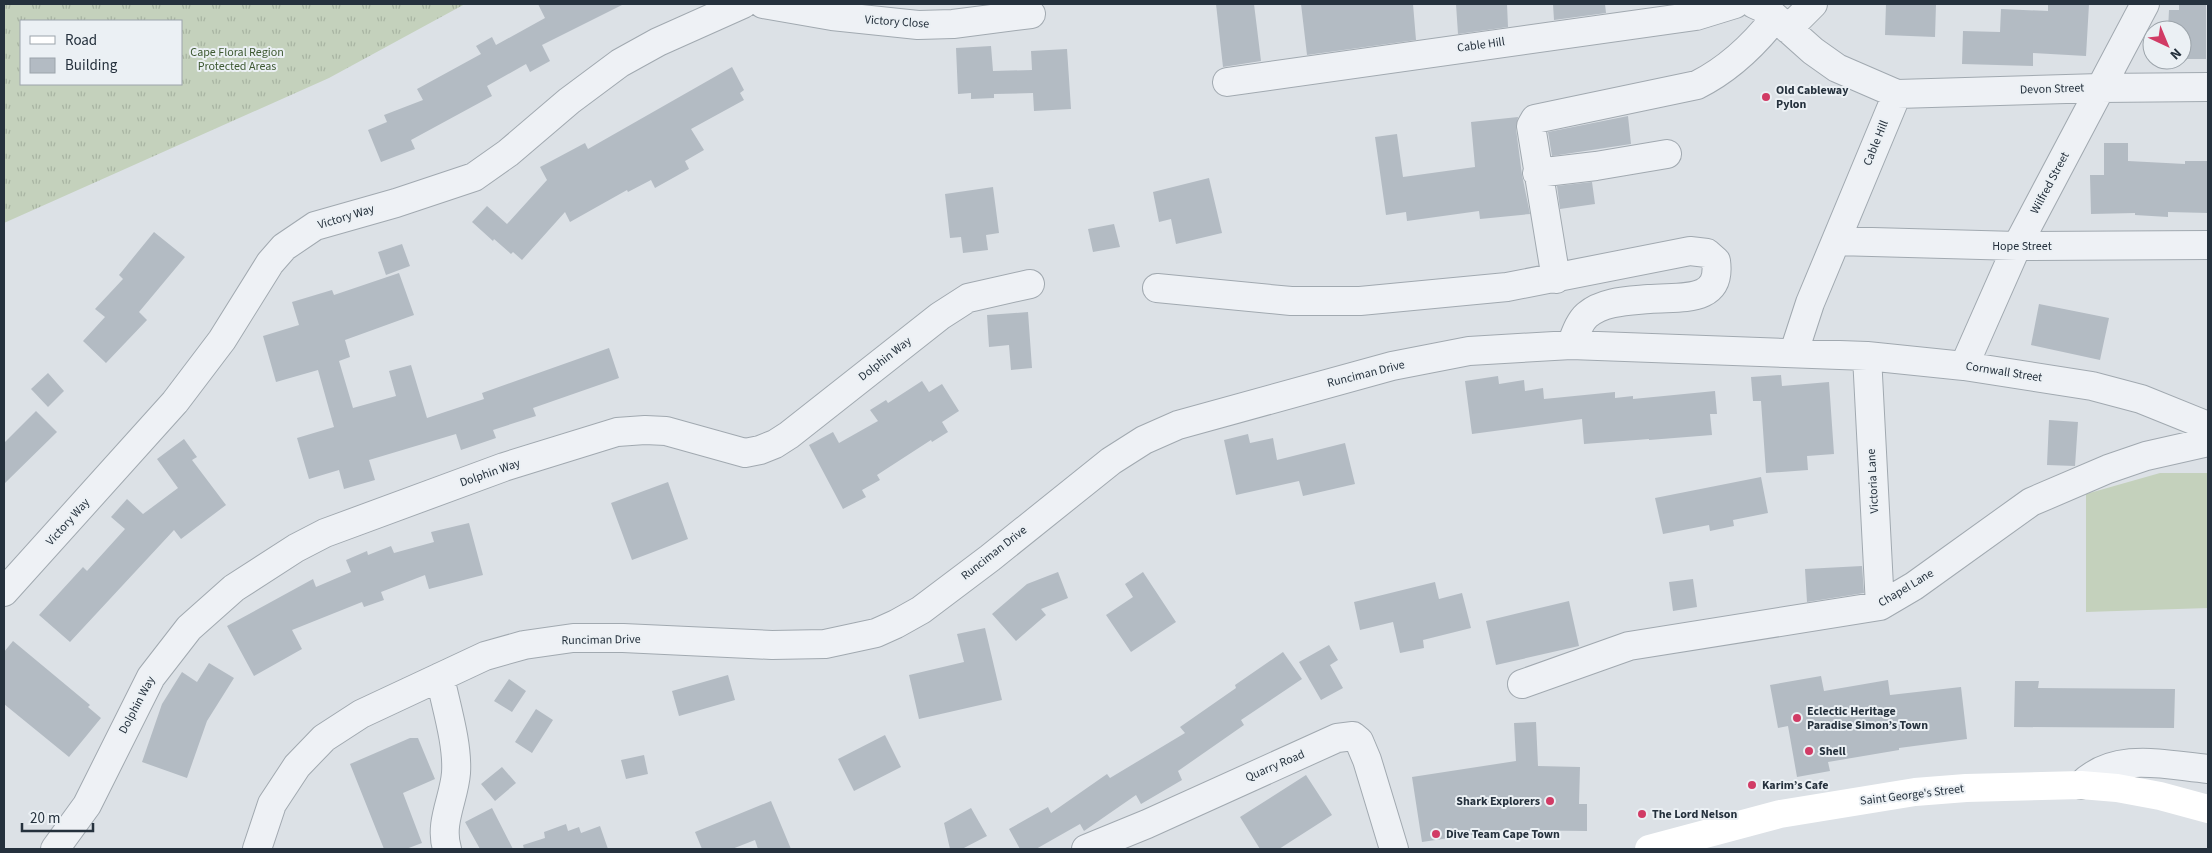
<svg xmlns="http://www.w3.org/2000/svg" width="2212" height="853" viewBox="0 0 2212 853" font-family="'Source Sans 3',sans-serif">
<defs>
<pattern id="grass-tufts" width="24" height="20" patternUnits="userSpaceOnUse" patternTransform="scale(1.25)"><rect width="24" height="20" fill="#c4d1bc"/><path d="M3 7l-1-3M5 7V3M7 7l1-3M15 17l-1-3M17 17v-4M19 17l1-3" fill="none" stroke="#a8b4a2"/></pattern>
</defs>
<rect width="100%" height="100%" fill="#dce1e6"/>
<!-- grass -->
<path fill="url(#grass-tufts)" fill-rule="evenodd" d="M 4,4 L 465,4 L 329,78 L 4,223 ZM 21,21 L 181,21 L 181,84 L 21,84 Z"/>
<!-- pitch -->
<path fill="#c4d1bc" d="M 2160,473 L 2208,473 L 2208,608 L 2086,612 L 2086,494 Z"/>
<!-- building -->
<path fill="#b3bbc3" d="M 538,4 L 624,4 L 542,45 L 550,61 L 530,72 L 526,64 L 487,86 L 492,96 L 411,140 L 415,149 L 381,162 L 368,130 L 387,122 L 384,115 L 423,100 L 417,89 L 481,54 L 476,46 L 492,37 L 496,45 L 545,18 Z
M 1216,4 L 1254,4 L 1261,61 L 1223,67 Z
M 1301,4 L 1413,4 L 1416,40 L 1307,55 Z
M 1456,4 L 1507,4 L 1508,27 L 1458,34 Z
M 1553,4 L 1605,4 L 1606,13 L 1554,20 Z
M 1886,4 L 1936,4 L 1935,37 L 1885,35 Z
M 2048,4 L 2089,4 L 2086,56 L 2033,53 L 2033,66 L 1962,64 L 1963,31 L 2000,32 L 2001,9 L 2048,11 Z
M 2179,4 L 2206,4 L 2206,59 L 2182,59 L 2182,30 L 2168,30 L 2169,10 L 2179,10 Z
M 991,46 L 993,71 L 1032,70 L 1031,51 L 1067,49 L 1071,109 L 1034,111 L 1033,93 L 994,94 L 994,98 L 971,99 L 971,93 L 958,94 L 956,48 Z
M 732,67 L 744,90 L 740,93 L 744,100 L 691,129 L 704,150 L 685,161 L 689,169 L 655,188 L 651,180 L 628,192 L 627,190 L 570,222 L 565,212 L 522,260 L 513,252 L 511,254 L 494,239 L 493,241 L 472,222 L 487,206 L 507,224 L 547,180 L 540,167 L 585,143 L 588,149 Z
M 1628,116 L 1631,144 L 1552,156 L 1548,132 Z
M 1518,117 L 1516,129 L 1522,175 L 1530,214 L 1480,219 L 1479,211 L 1407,221 L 1406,212 L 1386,215 L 1375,137 L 1397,134 L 1403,177 L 1475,167 L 1471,122 Z
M 2104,143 L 2128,143 L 2128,161 L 2185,164 L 2185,161 L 2208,161 L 2208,213 L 2168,212 L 2168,217 L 2135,215 L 2135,213 L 2091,214 L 2090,175 L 2104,175 Z
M 1209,178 L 1222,233 L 1176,244 L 1171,219 L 1159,222 L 1153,192 Z
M 1592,182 L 1595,204 L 1560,209 L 1557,186 Z
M 993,187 L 999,233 L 986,235 L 988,250 L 963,253 L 961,237 L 950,238 L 945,194 Z
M 1114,224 L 1120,247 L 1093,252 L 1088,229 Z
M 154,232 L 185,257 L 139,312 L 147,320 L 106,363 L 83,341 L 105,317 L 95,309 L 123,279 L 119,275 Z
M 402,244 L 410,266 L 386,275 L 378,252 Z
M 399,273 L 414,315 L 345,340 L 350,357 L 339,361 L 353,408 L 396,396 L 389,371 L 411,365 L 427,418 L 484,399 L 482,393 L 609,348 L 619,378 L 533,408 L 536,416 L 493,430 L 496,438 L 461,450 L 456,434 L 369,460 L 375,480 L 344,489 L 339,470 L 309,479 L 297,438 L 334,427 L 318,370 L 276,382 L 263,336 L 299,325 L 292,302 L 332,290 L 334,295 Z
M 2039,304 L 2109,318 L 2100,360 L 2031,345 Z
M 1028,312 L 1032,368 L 1011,370 L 1009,345 L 989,347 L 987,315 Z
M 48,373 L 64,391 L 48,407 L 31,389 Z
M 1781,375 L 1782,386 L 1829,382 L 1834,454 L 1807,456 L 1808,470 L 1766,473 L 1761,401 L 1753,401 L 1751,377 Z
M 1498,376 L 1499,384 L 1524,380 L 1525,391 L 1543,388 L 1544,399 L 1615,392 L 1615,398 L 1633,396 L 1633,399 L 1715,391 L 1717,414 L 1710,414 L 1712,435 L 1649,440 L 1649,439 L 1584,444 L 1582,419 L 1472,434 L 1465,381 Z
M 922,381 L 929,392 L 942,384 L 959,411 L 942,422 L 948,432 L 932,442 L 931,440 L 877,475 L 880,480 L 862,490 L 866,497 L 843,509 L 809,445 L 833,432 L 839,443 L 878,421 L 870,410 L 886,400 L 888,403 Z
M 36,411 L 57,432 L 4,484 L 4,443 Z
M 2049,420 L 2078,422 L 2075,466 L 2047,465 Z
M 1248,434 L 1250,443 L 1273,438 L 1277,460 L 1345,443 L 1355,484 L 1303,496 L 1299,481 L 1236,495 L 1224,440 Z
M 184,439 L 197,457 L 192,460 L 226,505 L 181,539 L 174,530 L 70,642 L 39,615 L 83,567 L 87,571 L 125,529 L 111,517 L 127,499 L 143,514 L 178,488 L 157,459 Z
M 1761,477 L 1768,513 L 1733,520 L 1734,526 L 1710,531 L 1709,525 L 1663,534 L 1655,498 Z
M 668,482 L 688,539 L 632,560 L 611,503 Z
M 469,523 L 483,575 L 429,589 L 425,575 L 381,592 L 384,600 L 364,607 L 362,602 L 292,630 L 302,649 L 254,676 L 227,626 L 313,579 L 316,587 L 351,572 L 346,560 L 367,551 L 368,555 L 391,546 L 394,553 L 434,542 L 431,532 Z
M 1862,566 L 1864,593 L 1807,602 L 1805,569 Z
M 1058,572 L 1068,598 L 1041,609 L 1046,615 L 1016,641 L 992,614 L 1027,584 Z
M 1143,572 L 1176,622 L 1131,652 L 1106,615 L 1133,597 L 1125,584 Z
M 1693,579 L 1697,607 L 1673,611 L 1669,582 Z
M 1435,582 L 1439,599 L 1462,593 L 1471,628 L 1423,640 L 1424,648 L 1400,653 L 1393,622 L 1360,630 L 1354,602 Z
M 1569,601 L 1579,646 L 1496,665 L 1486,621 Z
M 985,628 L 1002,700 L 919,719 L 909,675 L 964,662 L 957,634 Z
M 13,641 L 90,705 L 88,707 L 101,718 L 69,757 L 4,704 L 4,652 Z
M 1329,645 L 1338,660 L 1330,665 L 1343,688 L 1321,700 L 1299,662 Z
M 1283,652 L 1302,679 L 1241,720 L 1244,725 L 1178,771 L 1182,780 L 1141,804 L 1136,795 L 1084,831 L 1080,824 L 1036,849 L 1020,849 L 1009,829 L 1048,807 L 1051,813 L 1107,774 L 1110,778 L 1185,733 L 1180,727 L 1236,688 L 1235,685 Z
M 209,663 L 234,678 L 207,721 L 187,778 L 142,762 L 162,704 L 182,672 L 197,682 Z
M 728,675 L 735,700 L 679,716 L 672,691 Z
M 1821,676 L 1824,691 L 1888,680 L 1890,695 L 1961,687 L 1967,739 L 1899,748 L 1899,750 L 1828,762 L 1830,771 L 1797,777 L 1788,726 L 1778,728 L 1770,685 Z
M 509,679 L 526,691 L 512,712 L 494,701 Z
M 2015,681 L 2039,681 L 2038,688 L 2175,689 L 2174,728 L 2014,727 Z
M 536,709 L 553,720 L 532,753 L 515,742 Z
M 1536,722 L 1538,766 L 1580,767 L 1579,804 L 1587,804 L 1587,831 L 1503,830 L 1422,842 L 1412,777 L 1516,761 L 1514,723 Z
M 885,735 L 901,767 L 854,791 L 838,759 Z
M 410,738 L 418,738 L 435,779 L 403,793 L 422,843 L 406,849 L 384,849 L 350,764 Z
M 644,755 L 648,774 L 626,779 L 621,760 Z
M 502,767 L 516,783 L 495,801 L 481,784 Z
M 1306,775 L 1332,815 L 1279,849 L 1260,849 L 1240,817 Z
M 771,801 L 791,849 L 758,849 L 755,840 L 732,849 L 702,849 L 695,832 Z
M 492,808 L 513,849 L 480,849 L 465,822 Z
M 971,808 L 987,836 L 962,849 L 950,849 L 944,823 Z
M 566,824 L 568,831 L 579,827 L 581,833 L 600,826 L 608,849 L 524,849 L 523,845 L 545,838 L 544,832 Z"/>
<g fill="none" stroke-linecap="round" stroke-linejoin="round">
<!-- street casing -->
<g stroke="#a1a9b0" stroke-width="30">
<path id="street" d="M 763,4 L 832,16 L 918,25 L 953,24 L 1031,14
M 1754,4 L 1767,10 L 1813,51 L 1837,68 L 1897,94 L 2100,88 L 2208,87
M 1788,29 L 1813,4
M 1227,82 L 1696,16 L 1735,4
M 1537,173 L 1596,166 L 1667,154
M 1836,241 L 2017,246 L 2208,245
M 1556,279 L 1531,126 L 1535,119 L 1697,85 C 1729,69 1753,46 1775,18
M 1157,288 L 1291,301 L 1360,301 L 1507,287 L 1690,251 L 1707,253 L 1716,261 C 1722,305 1678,296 1649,299 C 1629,301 1604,301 1587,315 C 1579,322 1575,335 1571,345
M 1794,352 L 1810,303 L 1897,94
M 1867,356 L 1880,606
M 1964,366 L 2017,246 L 2145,4
M 4,592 L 175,402 L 222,340 L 270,263 L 284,247 L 315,226 L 396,203 L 474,177 L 508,153 L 569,101 L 620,63 L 658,42 L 743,4
M 440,677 C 446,706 458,744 456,773 C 454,799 439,823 447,849
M 1522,684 L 1629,646 L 1880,606 L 1914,586 L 2031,502 L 2108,469 L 2146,456 L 2208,442
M 2081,785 C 2115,751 2165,765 2208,769
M 55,849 L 87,805 L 151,677 L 189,628 L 234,588 L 296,548 L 325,533 L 504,467 L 617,432 L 645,430 L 666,431 L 745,453 L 760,450 L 775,444 L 789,435 L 940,316 L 968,298 L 1030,284
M 257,849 L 272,804 L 297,766 L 324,738 L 361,714 L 485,656 L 524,645 L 573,638 L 623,638 L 772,645 L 825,644 L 876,633 L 896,624 L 921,610 L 990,558 L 1111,461 L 1144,440 L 1178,425 L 1392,366 L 1469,351 L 1571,345 L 1867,356 L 1964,366 L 2092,386 L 2141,399 L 2208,426
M 1086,849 L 1147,824 L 1337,738 L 1353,736 L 1359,741 L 1367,760 L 1394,849"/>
</g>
<!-- street -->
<use href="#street" stroke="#eef1f5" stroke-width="28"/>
<!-- secondary -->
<path stroke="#fff" stroke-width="28" d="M 1649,849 L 1780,814 L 1915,792 L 1966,788 L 2081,785 L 2117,788 L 2160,796 L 2208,809"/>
</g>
<!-- markers -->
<g fill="#d13b65" stroke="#ebf0f4" stroke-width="2">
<circle cx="1766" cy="97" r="5"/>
<circle cx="1797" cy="718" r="5"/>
<circle cx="1809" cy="751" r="5"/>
<circle cx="1752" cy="785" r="5"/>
<circle cx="1550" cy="801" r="5"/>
<circle cx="1642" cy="814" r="5"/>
<circle cx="1436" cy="834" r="5"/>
</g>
<g text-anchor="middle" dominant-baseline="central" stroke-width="4" stroke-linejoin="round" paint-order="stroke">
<!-- street labels -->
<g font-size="12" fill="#25313d" stroke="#ebf0f4">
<text transform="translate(897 22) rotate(4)">Victory Close</text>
<text transform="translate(1481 45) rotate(-8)">Cable Hill</text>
<text transform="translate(2052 89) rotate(-2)">Devon Street</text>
<text transform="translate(1876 143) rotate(-68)">Cable Hill</text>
<text transform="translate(2050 183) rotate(-62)">Wilfred Street</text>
<text transform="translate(346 217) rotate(-17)">Victory Way</text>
<text x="2022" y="246">Hope Street</text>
<text transform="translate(885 359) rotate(-38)">Dolphin Way</text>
<text transform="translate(2004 372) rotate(9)">Cornwall Street</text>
<text transform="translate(1366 374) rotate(-14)">Runciman Drive</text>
<text transform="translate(490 473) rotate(-19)">Dolphin Way</text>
<text transform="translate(1873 481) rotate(-93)">Victoria Lane</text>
<text transform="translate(68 522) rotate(-48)">Victory Way</text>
<text transform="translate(994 553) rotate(-38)">Runciman Drive</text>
<text transform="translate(1906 588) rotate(-31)">Chapel Lane</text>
<text transform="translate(601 640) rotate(-1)">Runciman Drive</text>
<text transform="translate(137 705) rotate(-62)">Dolphin Way</text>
<text transform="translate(1275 766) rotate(-23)">Quarry Road</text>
<text transform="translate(1912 795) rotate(-7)">Saint George's Street</text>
</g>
<!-- park labels -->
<g font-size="12" fill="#3e5932" stroke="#ebf0f4">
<text x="237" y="52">Cape Floral Region<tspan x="237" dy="14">Protected Areas</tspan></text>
</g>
<!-- poi labels -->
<g font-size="12" font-weight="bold" fill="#25313d" stroke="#ebf0f4" text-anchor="start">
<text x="1776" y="90">Old Cableway<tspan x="1776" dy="14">Pylon</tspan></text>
<text x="1807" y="711">Eclectic Heritage<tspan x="1807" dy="14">Paradise Simon’s Town</tspan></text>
<text x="1819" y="751">Shell</text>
<text x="1762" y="785">Karim’s Cafe</text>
<text x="1540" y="801" text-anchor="end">Shark Explorers</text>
<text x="1652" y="814">The Lord Nelson</text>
<text x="1446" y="834">Dive Team Cape Town</text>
</g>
</g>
<!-- border -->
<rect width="2212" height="853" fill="none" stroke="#25313d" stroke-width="10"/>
<!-- legend -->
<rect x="20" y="20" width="162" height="65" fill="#ebf0f4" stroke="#9ca4ab"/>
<rect x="30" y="36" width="25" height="8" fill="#ffffff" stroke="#9ca4ab"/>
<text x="65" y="45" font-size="15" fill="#25313d">Road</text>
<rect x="30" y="58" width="25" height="15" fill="#b3bbc3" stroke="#9ca4ab"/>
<text x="65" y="70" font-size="15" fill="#25313d">Building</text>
<!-- north arrow -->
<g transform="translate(2167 45) rotate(136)"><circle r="24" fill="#ebf0f4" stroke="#9ca4ab"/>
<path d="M0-4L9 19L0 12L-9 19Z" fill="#d13b65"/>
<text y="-8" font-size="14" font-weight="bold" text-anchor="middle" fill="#25313d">N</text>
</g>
<!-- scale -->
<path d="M22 823v8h71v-8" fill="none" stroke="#25313d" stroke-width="2.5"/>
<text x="30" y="823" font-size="15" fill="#25313d" stroke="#ebf0f4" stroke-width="4" paint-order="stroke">20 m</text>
</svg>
